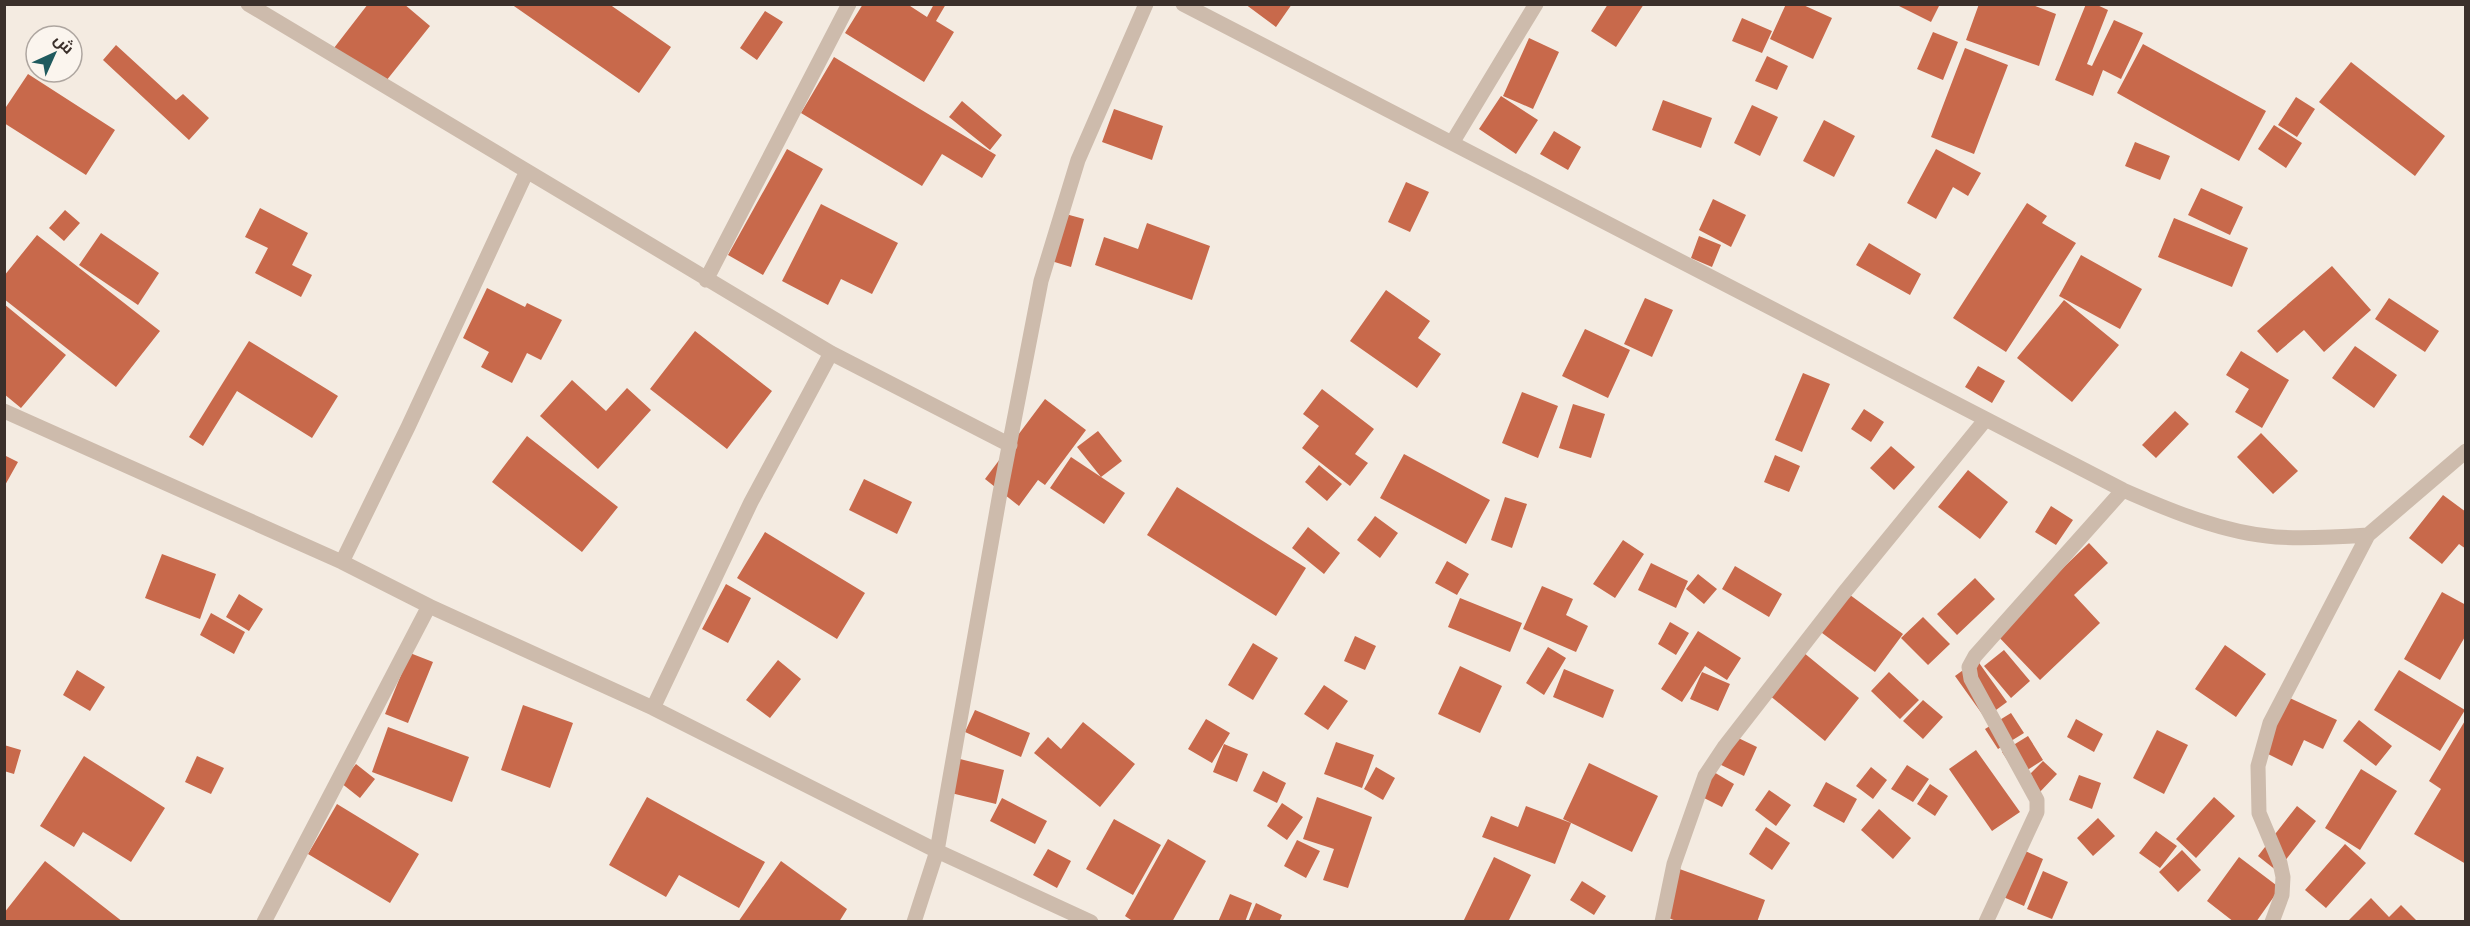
<svg xmlns="http://www.w3.org/2000/svg" width="2470" height="926" viewBox="0 0 2470 926" font-family="'Noto Sans',Cairo,sans-serif">
<rect width="100%" height="100%" fill="#f4ebe1"/>
<!-- building -->
<path fill="#c8694b" d="M 368,4 L 404,4 L 430,26 L 382,86 L 334,48 Z
M 511,4 L 609,4 L 671,47 L 639,93 Z
M 863,4 L 907,4 L 927,17 L 934,4 L 946,4 L 936,21 L 954,32 L 924,82 L 845,33 Z
M 1245,4 L 1292,4 L 1276,27 Z
M 1608,4 L 1644,4 L 1616,47 L 1591,31 Z
M 1786,4 L 1801,4 L 1832,18 L 1813,59 L 1770,39 Z
M 1895,4 L 1940,4 L 1931,22 Z
M 1979,4 L 2030,4 L 2056,14 L 2039,66 L 1966,40 Z
M 2086,4 L 2095,4 L 2108,10 L 2087,64 L 2092,66 L 2114,20 L 2143,33 L 2121,79 L 2103,70 L 2093,96 L 2055,80 Z
M 765,11 L 783,22 L 757,60 L 740,48 Z
M 1742,18 L 1772,31 L 1762,53 L 1732,41 Z
M 1933,32 L 1958,42 L 1943,80 L 1917,69 Z
M 1529,38 L 1559,52 L 1533,109 L 1503,96 Z
M 2143,44 L 2266,111 L 2239,161 L 2117,93 Z
M 116,45 L 176,100 L 183,94 L 209,118 L 189,140 L 103,60 Z
M 1965,48 L 2008,65 L 1974,154 L 1931,137 Z
M 1767,56 L 1788,66 L 1777,90 L 1755,81 Z
M 834,57 L 996,155 L 982,178 L 942,154 L 922,186 L 801,113 Z
M 2351,62 L 2445,136 L 2415,176 L 2319,102 Z
M 28,74 L 115,130 L 86,175 L 4,123 L 4,110 Z
M 1501,96 L 1538,120 L 1516,154 L 1479,129 Z
M 2296,97 L 2315,109 L 2297,137 L 2278,125 Z
M 1663,100 L 1712,118 L 1701,148 L 1652,130 Z
M 962,101 L 1002,135 L 990,150 L 949,117 Z
M 1752,105 L 1778,117 L 1760,156 L 1734,143 Z
M 1114,109 L 1163,126 L 1152,160 L 1102,142 Z
M 1824,120 L 1855,136 L 1834,177 L 1803,161 Z
M 2274,125 L 2302,143 L 2286,168 L 2258,149 Z
M 1554,131 L 1581,147 L 1568,170 L 1540,154 Z
M 2135,142 L 2170,156 L 2160,180 L 2125,166 Z
M 787,149 L 823,169 L 763,275 L 728,255 Z
M 1936,149 L 1981,173 L 1968,196 L 1953,187 L 1936,219 L 1907,203 Z
M 1406,182 L 1429,192 L 1410,232 L 1388,222 Z
M 2201,188 L 2243,207 L 2230,235 L 2188,215 Z
M 1713,199 L 1746,215 L 1731,247 L 1699,230 Z
M 2027,203 L 2047,216 L 2042,223 L 2076,243 L 2006,352 L 1953,318 Z
M 821,204 L 898,243 L 872,294 L 841,279 L 828,305 L 782,281 Z
M 260,208 L 308,233 L 292,265 L 312,275 L 301,297 L 255,273 L 268,248 L 245,237 Z
M 65,210 L 80,223 L 64,241 L 49,228 Z
M 1062,213 L 1084,219 L 1071,267 L 1048,260 Z
M 2174,218 L 2248,248 L 2232,287 L 2158,257 Z
M 1147,223 L 1210,246 L 1192,300 L 1095,265 L 1104,237 L 1138,249 Z
M 101,233 L 159,273 L 138,305 L 79,265 Z
M 37,235 L 160,331 L 116,387 L 4,299 L 4,276 Z
M 1699,236 L 1721,245 L 1712,267 L 1691,258 Z
M 1869,243 L 1921,274 L 1910,295 L 1856,265 Z
M 2081,255 L 2142,289 L 2120,329 L 2059,296 Z
M 2332,266 L 2371,310 L 2324,352 L 2304,330 L 2277,353 L 2257,331 Z
M 487,288 L 525,307 L 527,303 L 562,320 L 541,360 L 527,353 L 512,383 L 481,367 L 489,352 L 463,338 Z
M 1386,290 L 1430,321 L 1418,338 L 1441,354 L 1417,388 L 1350,341 Z
M 1645,298 L 1673,310 L 1652,357 L 1624,344 Z
M 2389,298 L 2439,331 L 2425,352 L 2375,319 Z
M 2064,300 L 2119,345 L 2072,402 L 2017,358 Z
M 4,304 L 66,355 L 21,408 L 4,394 Z
M 1585,329 L 1630,350 L 1608,398 L 1562,376 Z
M 695,331 L 772,391 L 727,449 L 650,389 Z
M 249,341 L 338,396 L 312,438 L 237,391 L 203,446 L 189,437 Z
M 2355,346 L 2397,375 L 2374,408 L 2332,378 Z
M 2241,351 L 2289,380 L 2262,428 L 2235,412 L 2249,389 L 2226,375 Z
M 1978,366 L 2005,381 L 1992,403 L 1965,387 Z
M 1803,373 L 1830,384 L 1802,452 L 1775,440 Z
M 572,380 L 606,411 L 627,388 L 651,410 L 598,469 L 540,416 Z
M 1322,389 L 1374,429 L 1355,454 L 1368,463 L 1350,486 L 1302,448 L 1319,426 L 1303,414 Z
M 1522,392 L 1558,406 L 1538,458 L 1502,443 Z
M 1045,399 L 1086,430 L 1045,485 L 1038,480 L 1019,506 L 985,479 Z
M 1573,404 L 1605,414 L 1591,458 L 1559,448 Z
M 1864,409 L 1884,422 L 1871,442 L 1851,429 Z
M 2175,411 L 2189,424 L 2156,458 L 2142,445 Z
M 1098,431 L 1122,461 L 1101,477 L 1077,447 Z
M 2261,433 L 2298,471 L 2273,494 L 2237,457 Z
M 527,436 L 618,507 L 582,552 L 492,482 Z
M 1891,446 L 1915,467 L 1894,490 L 1870,468 Z
M 1404,454 L 1490,500 L 1466,544 L 1380,498 Z
M 4,455 L 18,462 L 4,487 Z
M 1775,455 L 1800,466 L 1789,492 L 1764,482 Z
M 1071,457 L 1125,493 L 1104,524 L 1050,488 Z
M 1319,465 L 1342,484 L 1327,501 L 1305,482 Z
M 1968,470 L 2008,502 L 1980,539 L 1938,507 Z
M 864,479 L 912,502 L 897,534 L 849,510 Z
M 1177,487 L 1306,568 L 1276,616 L 1147,535 Z
M 2443,495 L 2466,512 L 2466,549 L 2459,544 L 2442,564 L 2409,538 Z
M 1505,497 L 1527,504 L 1512,548 L 1491,540 Z
M 2051,506 L 2073,520 L 2056,545 L 2035,532 Z
M 1375,516 L 1398,533 L 1380,558 L 1357,540 Z
M 1308,527 L 1340,553 L 1324,574 L 1292,548 Z
M 765,532 L 865,593 L 837,639 L 737,578 Z
M 1623,540 L 1644,554 L 1615,598 L 1593,584 Z
M 2089,543 L 2108,563 L 2074,595 L 2100,623 L 2040,680 L 1995,633 Z
M 162,554 L 216,574 L 200,619 L 145,598 Z
M 1447,561 L 1469,574 L 1457,595 L 1435,583 Z
M 1651,563 L 1688,581 L 1676,608 L 1638,590 Z
M 1735,566 L 1782,594 L 1769,617 L 1722,589 Z
M 1698,574 L 1717,589 L 1704,604 L 1686,589 Z
M 1975,578 L 1995,599 L 1957,635 L 1937,614 Z
M 726,584 L 751,598 L 728,643 L 702,629 Z
M 1542,586 L 1573,599 L 1566,615 L 1588,626 L 1576,652 L 1523,629 Z
M 1846,592 L 1903,634 L 1875,672 L 1818,630 Z
M 2442,592 L 2466,605 L 2466,635 L 2440,680 L 2404,659 Z
M 239,594 L 263,609 L 249,631 L 226,617 Z
M 1460,598 L 1522,623 L 1510,652 L 1448,627 Z
M 211,613 L 245,632 L 234,654 L 200,635 Z
M 1923,617 L 1950,644 L 1928,665 L 1901,638 Z
M 1670,622 L 1689,633 L 1676,655 L 1658,644 Z
M 1698,631 L 1741,658 L 1727,680 L 1705,666 L 1682,702 L 1661,689 Z
M 1355,636 L 1376,646 L 1365,670 L 1344,661 Z
M 1253,643 L 1278,658 L 1253,700 L 1228,685 Z
M 2225,645 L 2266,674 L 2236,717 L 2195,689 Z
M 1548,647 L 1566,658 L 1544,695 L 1526,683 Z
M 1798,648 L 1859,698 L 1825,741 L 1763,690 Z
M 2004,650 L 2030,681 L 2011,698 L 1984,666 Z
M 410,653 L 433,662 L 408,723 L 385,714 Z
M 778,660 L 801,679 L 770,718 L 746,700 Z
M 1977,660 L 2007,702 L 1985,718 L 1955,676 Z
M 1460,666 L 1502,686 L 1480,733 L 1438,714 Z
M 1564,669 L 1614,690 L 1603,718 L 1553,697 Z
M 77,670 L 105,687 L 90,711 L 63,695 Z
M 2399,670 L 2465,710 L 2440,751 L 2374,710 Z
M 1702,672 L 1730,684 L 1718,711 L 1690,699 Z
M 1889,672 L 1919,700 L 1900,719 L 1871,691 Z
M 1324,685 L 1348,701 L 1328,730 L 1304,714 Z
M 2281,694 L 2337,720 L 2323,749 L 2304,740 L 2292,766 L 2256,748 Z
M 1923,700 L 1943,717 L 1923,739 L 1903,721 Z
M 523,705 L 573,723 L 550,788 L 501,770 Z
M 975,710 L 1030,733 L 1021,757 L 965,732 Z
M 2011,713 L 2024,733 L 1998,749 L 1985,729 Z
M 1206,719 L 1230,733 L 1212,763 L 1188,749 Z
M 2076,719 L 2103,734 L 2094,752 L 2067,737 Z
M 2466,719 L 2466,864 L 2414,834 L 2441,789 L 2429,781 Z
M 2359,720 L 2392,746 L 2376,766 L 2343,741 Z
M 1083,722 L 1135,764 L 1100,807 L 1034,753 L 1048,737 L 1061,749 Z
M 388,727 L 469,757 L 452,802 L 372,772 Z
M 2157,730 L 2188,745 L 2164,794 L 2133,778 Z
M 1730,734 L 1757,747 L 1744,776 L 1717,763 Z
M 2028,736 L 2043,760 L 2018,776 L 2002,752 Z
M 1336,742 L 1374,755 L 1362,788 L 1324,774 Z
M 1224,744 L 1248,754 L 1237,782 L 1213,772 Z
M 4,745 L 21,750 L 14,774 L 4,771 Z
M 1976,750 L 2020,812 L 1992,831 L 1949,769 Z
M 84,756 L 165,808 L 131,862 L 83,832 L 74,847 L 40,826 Z
M 197,756 L 224,768 L 211,794 L 185,782 Z
M 960,759 L 1004,770 L 996,804 L 951,793 Z
M 2043,761 L 2057,774 L 2038,794 L 2024,780 Z
M 1589,763 L 1658,796 L 1632,852 L 1563,819 Z
M 356,764 L 375,779 L 360,798 L 341,783 Z
M 1907,765 L 1929,779 L 1913,802 L 1891,789 Z
M 1376,767 L 1395,778 L 1383,800 L 1364,789 Z
M 1871,767 L 1887,780 L 1873,799 L 1856,786 Z
M 1707,768 L 1734,784 L 1722,807 L 1694,793 Z
M 2361,769 L 2397,791 L 2360,850 L 2325,828 Z
M 1263,771 L 1286,783 L 1277,803 L 1253,791 Z
M 2079,775 L 2101,783 L 2092,809 L 2069,800 Z
M 1826,782 L 1857,799 L 1844,823 L 1813,806 Z
M 1930,784 L 1948,796 L 1935,816 L 1917,804 Z
M 1769,790 L 1791,805 L 1776,826 L 1755,810 Z
M 647,797 L 765,862 L 739,908 L 679,875 L 666,897 L 609,865 Z
M 1317,797 L 1372,817 L 1348,888 L 1323,880 L 1334,849 L 1303,839 Z
M 2214,797 L 2235,816 L 2196,858 L 2176,839 Z
M 1002,798 L 1047,821 L 1035,844 L 990,821 Z
M 1282,803 L 1303,817 L 1287,840 L 1267,826 Z
M 337,804 L 419,854 L 390,903 L 308,854 Z
M 1526,806 L 1571,823 L 1555,864 L 1482,837 L 1491,816 L 1518,827 Z
M 2297,806 L 2316,821 L 2277,871 L 2258,856 Z
M 1879,809 L 1911,838 L 1893,859 L 1861,830 Z
M 2098,818 L 2115,836 L 2093,856 L 2077,838 Z
M 1114,819 L 1161,845 L 1133,895 L 1086,869 Z
M 1766,827 L 1790,843 L 1772,870 L 1749,854 Z
M 2156,831 L 2177,846 L 2160,868 L 2139,853 Z
M 1168,839 L 1206,861 L 1172,922 L 1134,922 L 1125,916 Z
M 1297,840 L 1320,851 L 1306,878 L 1284,866 Z
M 2345,844 L 2366,863 L 2326,908 L 2305,890 Z
M 1048,849 L 1071,861 L 1057,888 L 1033,875 Z
M 2021,849 L 2043,859 L 2024,906 L 2001,896 Z
M 2182,850 L 2201,870 L 2178,892 L 2159,872 Z
M 1494,857 L 1531,875 L 1508,922 L 1463,922 Z
M 2239,857 L 2280,888 L 2256,922 L 2234,922 L 2207,901 Z
M 45,861 L 123,922 L 4,922 L 4,913 Z
M 781,861 L 847,909 L 839,922 L 738,922 Z
M 1674,867 L 1765,900 L 1757,922 L 1679,922 L 1658,914 Z
M 2043,871 L 2068,882 L 2052,919 L 2027,909 Z
M 1582,881 L 1606,896 L 1594,915 L 1570,900 Z
M 1230,894 L 1252,903 L 1245,922 L 1218,922 Z
M 2371,898 L 2389,917 L 2401,905 L 2418,922 L 2347,922 Z
M 1256,903 L 1282,915 L 1279,922 L 1248,922 Z"/>
<g fill="none" stroke-linecap="round" stroke-linejoin="round">
<!-- street -->
<path stroke="#cdbbac" stroke-width="15" d="M 248,4 L 831,353 L 1010,445
M 1183,4 L 2123,490 C 2171,511 2224,533 2276,537 C 2307,539 2338,537 2368,535
M 1452,143 L 1536,4
M 706,280 L 849,4
M 4,411 L 342,562 L 429,606 L 653,708 L 937,851 L 1091,922
M 342,562 L 408,427 L 527,171
M 653,708 L 751,502 L 831,353
M 264,922 L 429,606
M 914,922 L 937,851 L 1000,493 L 1041,281 L 1078,160 L 1146,4
M 1662,922 L 1674,864 L 1705,776 L 1725,746 L 1843,594 L 1986,419
M 1986,922 L 2037,812 L 2037,800 L 1971,679 L 1969,667 L 1975,656 L 2123,490
M 2272,922 L 2282,895 L 2283,877 L 2280,863 L 2259,813 L 2258,766 L 2270,723 L 2368,535 L 2466,451"/>
</g>
<!-- border -->
<rect width="2470" height="926" fill="none" stroke="#3b302b" stroke-width="12"/>
<!-- north arrow -->
<g transform="translate(54 54) rotate(45)"><circle r="28" fill="#fbf5ee" stroke="#aea6a0" stroke-width="1.5"/>
<path d="M0-4.5L10 22L0 15L-10 22Z" fill="#1f5a5e"/>
<text y="-9" font-size="16" font-weight="bold" text-anchor="middle" fill="#3b302b">ش</text>
</g>
</svg>
